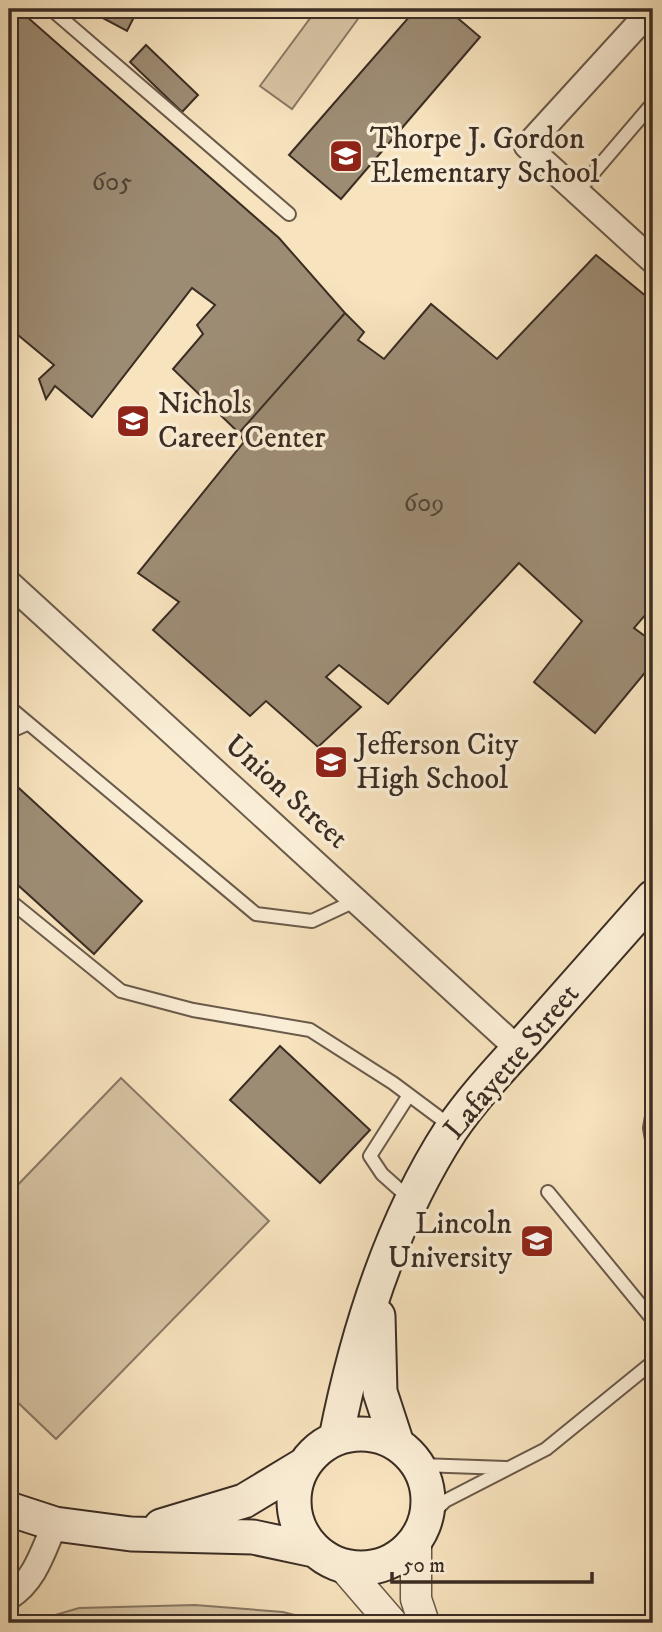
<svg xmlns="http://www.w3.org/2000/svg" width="662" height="1632" viewBox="0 0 662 1632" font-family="'IM FELL DW Pica',serif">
<rect width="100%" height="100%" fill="#f7e3be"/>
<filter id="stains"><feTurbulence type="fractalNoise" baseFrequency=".00286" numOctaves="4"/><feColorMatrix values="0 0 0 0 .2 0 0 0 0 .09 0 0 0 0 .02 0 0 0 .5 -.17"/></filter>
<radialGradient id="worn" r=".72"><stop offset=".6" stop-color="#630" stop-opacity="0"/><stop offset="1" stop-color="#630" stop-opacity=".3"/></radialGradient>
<!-- green -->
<path fill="#d7c4a4" stroke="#897864" stroke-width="2" d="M 317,9 L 359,9 L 363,12 L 292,109 L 260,86 Z
M 121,1078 L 269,1221 L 56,1439 L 9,1394 L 9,1194 Z
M 195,1605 L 283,1612 L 326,1623 L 28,1623 L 79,1608 Z"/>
<!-- building -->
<path fill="#9d8c74" stroke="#3b2d24" stroke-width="2" d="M 9,9 L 18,9 L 279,238 L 345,313 L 239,433 L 173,369 L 203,334 L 197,325 L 215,305 L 192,288 L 92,417 L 55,386 L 46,399 L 39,379 L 54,365 L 12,330 L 9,335 L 9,126 L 18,115 L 9,110 Z
M 86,9 L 138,9 L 127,31 Z
M 416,9 L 447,9 L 480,37 L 341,199 L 289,155 Z
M 146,45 L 198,95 L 182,112 L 130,62 Z
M 596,255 L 653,302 L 653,606 L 634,628 L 653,642 L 653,663 L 595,733 L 534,682 L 582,621 L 519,563 L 388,704 L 339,665 L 326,677 L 361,707 L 318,747 L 266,701 L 250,716 L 153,630 L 179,602 L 138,573 L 244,442 L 239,433 L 345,313 L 364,332 L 358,340 L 384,359 L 431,304 L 497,359 Z
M 9,779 L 142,901 L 94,954 L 9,877 Z
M 280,1046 L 370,1130 L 320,1183 L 230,1100 Z"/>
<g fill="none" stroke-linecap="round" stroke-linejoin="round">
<!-- service casing -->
<g stroke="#6a5a4a" stroke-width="16">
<path id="service" d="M 51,9 L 289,214
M 577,192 L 653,103
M 9,449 L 11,452
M 9,707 L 256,914 L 312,921 L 357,900
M 9,732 L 27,724
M 9,900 L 121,991 L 193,1010 L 310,1030 L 393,1083 L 452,1127
M 409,1095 L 370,1156 L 382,1174 L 410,1199
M 653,1111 L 650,1128 L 653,1145
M 548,1192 L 653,1320
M 420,1465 L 506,1468
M 426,1520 L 445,1501 L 546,1449 L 653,1362"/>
</g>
<!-- minor casing -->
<g stroke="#6a5a4a" stroke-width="28">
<path id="minor" d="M 652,9 L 527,146 L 653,261
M 9,583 L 518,1049
M 9,1597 C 35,1581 43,1551 55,1524"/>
</g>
<!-- tertiary casing -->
<g stroke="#6a5a4a" stroke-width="33">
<path id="tertiary" d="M 416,1540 L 416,1599 L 424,1623
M 342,1565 L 392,1623"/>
</g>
<!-- secondary casing -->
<g stroke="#3b2d24" stroke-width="37">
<path id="secondary" d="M 378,1316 L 380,1392 L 397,1444
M294 1501a67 67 0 1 1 134 0a67 67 0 1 1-134 0Z
M 336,1438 C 357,1332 392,1221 451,1130 C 474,1096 503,1066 530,1036 C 571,990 612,943 653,897
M 9,1509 L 55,1524 L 131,1534 L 253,1537 L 314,1550
M 161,1526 L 244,1501 L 302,1466"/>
</g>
<!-- service -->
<use href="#service" stroke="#faedd5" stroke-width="12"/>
<!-- minor -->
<use href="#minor" stroke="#faedd5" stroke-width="24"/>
<!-- tertiary -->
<use href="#tertiary" stroke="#faedd5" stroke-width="30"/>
<!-- secondary -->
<use href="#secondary" stroke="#faedd5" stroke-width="33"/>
</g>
<!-- icons -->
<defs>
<g id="school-square" transform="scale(1.75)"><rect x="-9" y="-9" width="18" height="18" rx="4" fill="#8f2418" stroke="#faedd5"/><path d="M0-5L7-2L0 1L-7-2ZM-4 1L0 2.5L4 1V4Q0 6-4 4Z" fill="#fff"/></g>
<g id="university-square" transform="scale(1.75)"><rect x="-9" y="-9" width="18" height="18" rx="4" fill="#8f2418" stroke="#faedd5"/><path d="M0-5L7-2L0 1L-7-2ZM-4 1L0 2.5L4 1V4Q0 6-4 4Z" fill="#fff"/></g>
</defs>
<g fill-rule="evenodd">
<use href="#school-square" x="346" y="156"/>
<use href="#school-square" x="133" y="421"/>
<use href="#school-square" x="331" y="762"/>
<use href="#university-square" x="537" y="1241"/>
</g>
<g text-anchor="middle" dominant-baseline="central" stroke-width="7" stroke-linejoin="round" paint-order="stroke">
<!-- number labels -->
<g font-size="26" fill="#544538">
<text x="112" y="182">605</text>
<text x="424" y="503">609</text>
</g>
<!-- poi labels -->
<g font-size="30" fill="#3b2d24" stroke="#faedd5" text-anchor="start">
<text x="370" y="139">Thorpe J. Gordon<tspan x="370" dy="34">Elementary School</tspan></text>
<text x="158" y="404">Nichols<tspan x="158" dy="34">Career Center</tspan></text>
<text x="356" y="745">Jefferson City<tspan x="356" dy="34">High School</tspan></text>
<text x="512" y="1224" text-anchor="end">Lincoln<tspan x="512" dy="34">University</tspan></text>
</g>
<!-- street labels -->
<g font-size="30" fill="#3b2d24" stroke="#faedd5">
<text transform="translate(286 792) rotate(42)">Union Street</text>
<text transform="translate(512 1062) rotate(-50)">Lafayette Street</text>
</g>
</g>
<!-- margin -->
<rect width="662" height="1632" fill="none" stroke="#f7e3be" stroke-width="35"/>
<rect x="10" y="10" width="641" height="1611" fill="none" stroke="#3b2d24" stroke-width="3.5"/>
<rect x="18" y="18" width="627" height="1597" fill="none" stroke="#3b2d24" stroke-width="2"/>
<!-- scale -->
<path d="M392 1572v10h200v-10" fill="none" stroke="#3b2d24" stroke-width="3.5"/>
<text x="403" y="1572" font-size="21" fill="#3b2d24" stroke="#faedd5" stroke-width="5" paint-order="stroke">50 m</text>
<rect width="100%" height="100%" filter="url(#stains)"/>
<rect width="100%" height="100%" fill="url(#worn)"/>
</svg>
